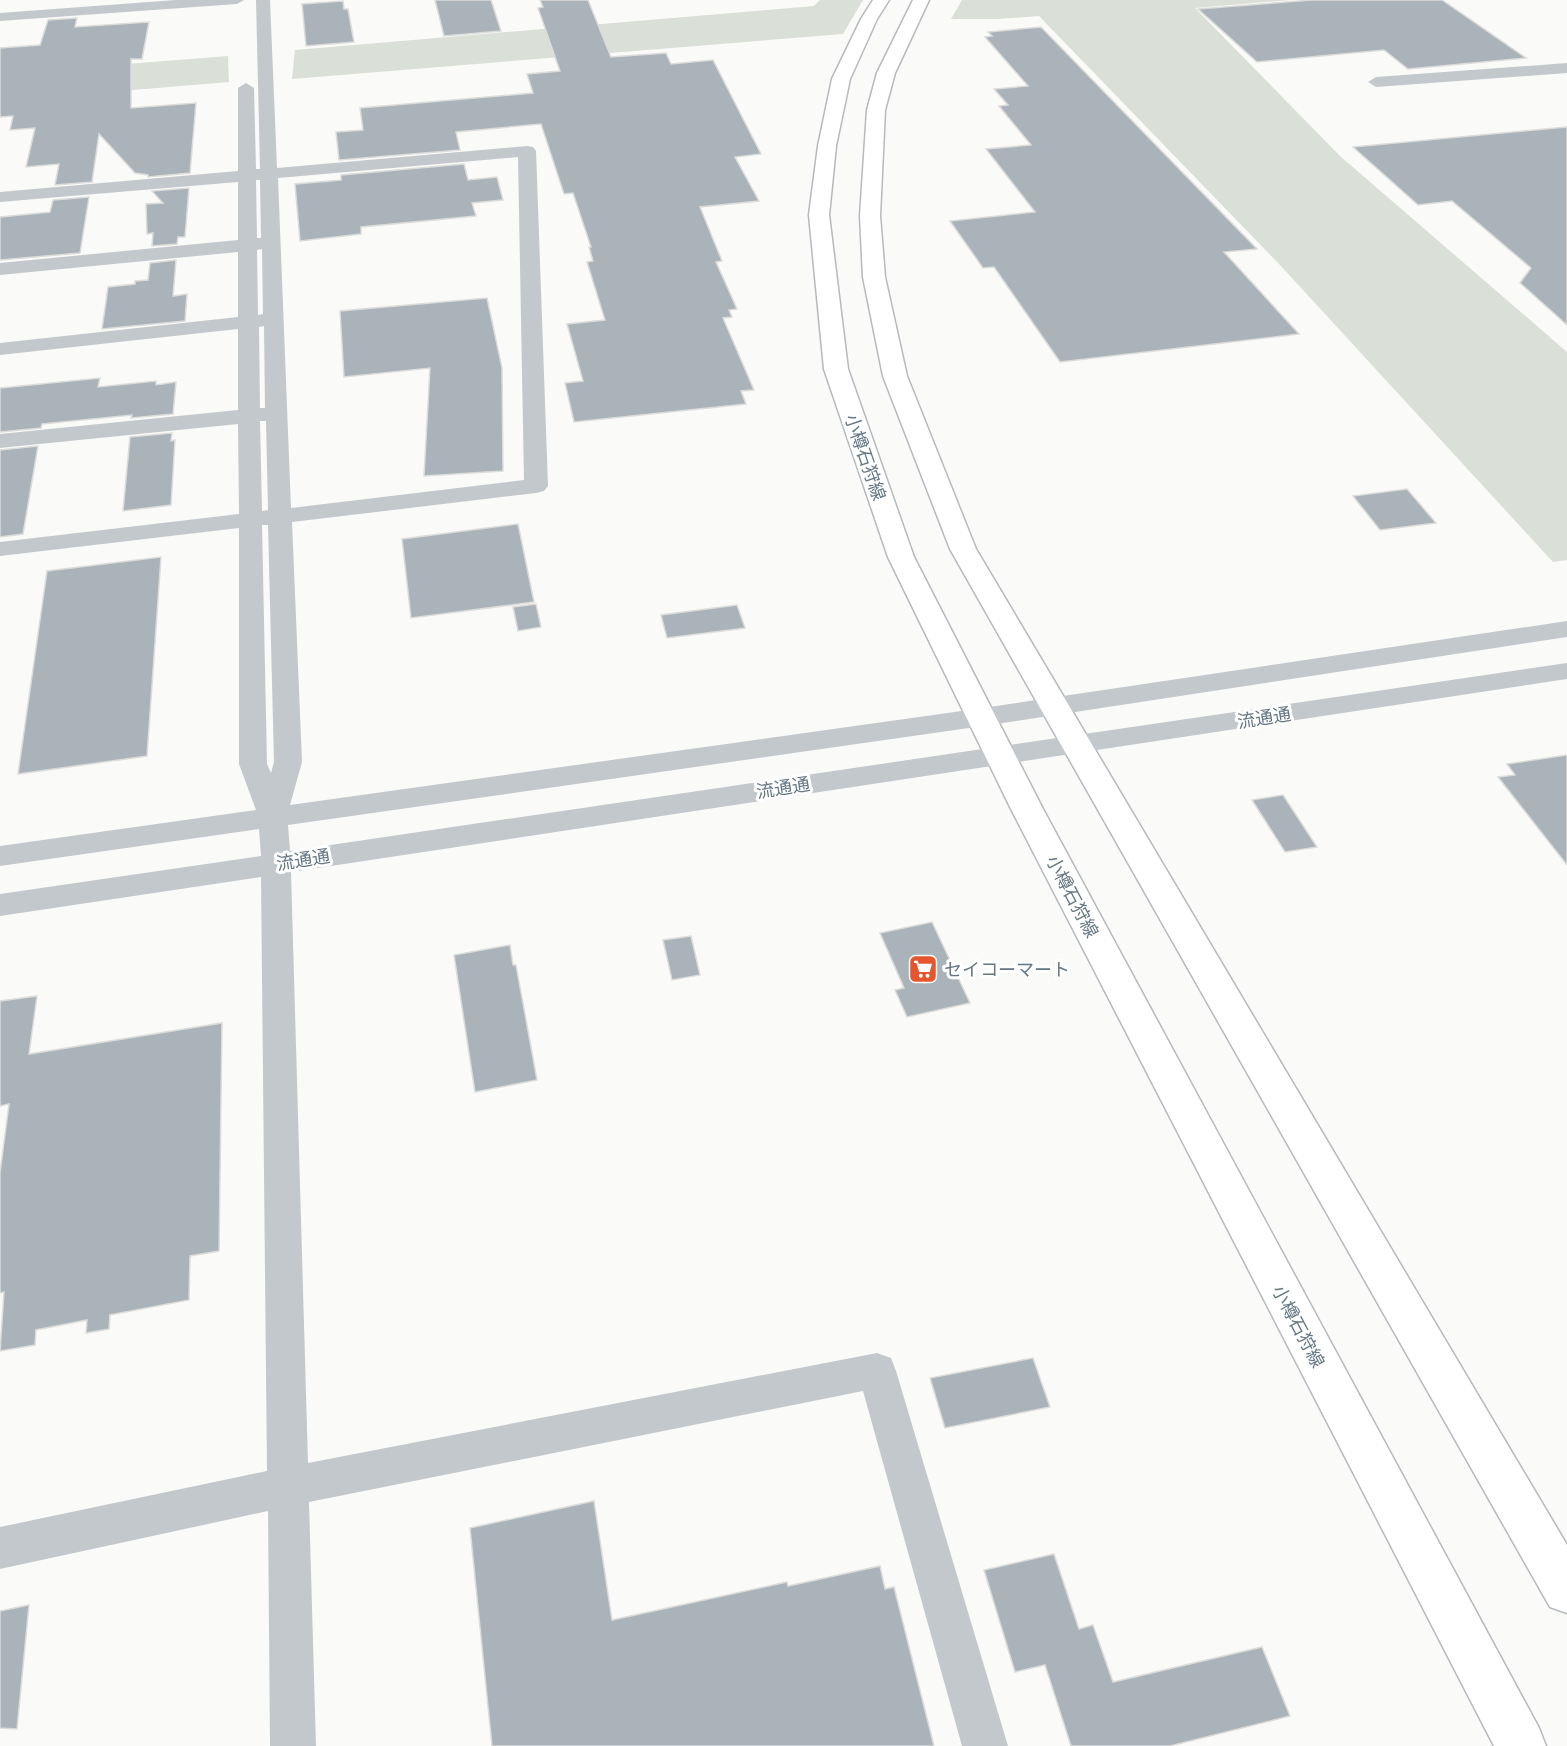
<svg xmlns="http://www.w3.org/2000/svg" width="1567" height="1746" viewBox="0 0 1567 1746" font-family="'Open Sans','Noto Sans JP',sans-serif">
<rect width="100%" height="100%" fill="#fafaf8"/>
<!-- green -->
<path fill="#dadfd7" d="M 820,0 L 863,0 L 843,34 L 292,79 L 295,50 L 814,6 Z
M 962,0 L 1291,0 L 1195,8 L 1340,156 L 1567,352 L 1567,560 L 1553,562 L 1280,265 L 1039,16 L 997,19 L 951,19 Z
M 228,56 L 229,82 L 0,101 L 0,74 Z"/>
<!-- building -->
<path fill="#aab3b9" stroke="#dcdcda" stroke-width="1.5" d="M 435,0 L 491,0 L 501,31 L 444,36 Z
M 540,0 L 588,0 L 611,57 L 666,53 L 671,64 L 713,60 L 761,154 L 735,157 L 759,201 L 700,207 L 722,261 L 716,262 L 737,309 L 729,310 L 732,317 L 723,318 L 754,390 L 741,391 L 746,404 L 574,422 L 565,383 L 583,381 L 567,324 L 605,320 L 587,262 L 593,261 L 589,247 L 591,247 L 573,193 L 564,194 L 541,124 L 456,132 L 460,150 L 339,160 L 336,132 L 363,130 L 360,108 L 533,93 L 527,74 L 560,71 L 538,8 L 543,7 Z
M 1312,0 L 1442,0 L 1526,58 L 1408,69 L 1384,50 L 1257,62 L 1198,9 Z
M 343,1 L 344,9 L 348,9 L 354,42 L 306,46 L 302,4 Z
M 77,18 L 75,27 L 149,22 L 142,59 L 131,59 L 131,108 L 196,103 L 190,173 L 148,177 L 148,175 L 135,173 L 99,134 L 92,182 L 55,185 L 59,164 L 26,167 L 35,128 L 10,130 L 13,116 L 0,117 L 0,48 L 40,45 L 48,20 Z
M 1041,27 L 1257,249 L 1224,252 L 1299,334 L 1060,362 L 994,267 L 983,268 L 950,221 L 1035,212 L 986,149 L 1031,145 L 999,106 L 1008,105 L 994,89 L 1028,86 L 985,37 L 992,36 L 988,32 Z
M 1567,127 L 1567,325 L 1520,283 L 1531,268 L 1452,201 L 1418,205 L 1353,147 Z
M 464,164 L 468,180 L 497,177 L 503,200 L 472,203 L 476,216 L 361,227 L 361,234 L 300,241 L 295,184 L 341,180 L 341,175 Z
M 189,188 L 185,237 L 178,237 L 177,244 L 152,246 L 153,233 L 147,234 L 146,204 L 163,203 L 152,191 Z
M 89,197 L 80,253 L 0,260 L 0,217 L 50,212 L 53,200 Z
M 176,260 L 173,296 L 187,294 L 185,321 L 102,329 L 108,287 L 135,284 L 135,281 L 148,280 L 150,263 Z
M 487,298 L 502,368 L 503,471 L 424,476 L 430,368 L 344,377 L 340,311 Z
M 100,378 L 98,387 L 156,381 L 156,385 L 176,382 L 173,414 L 131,418 L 132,415 L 42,424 L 41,428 L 0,432 L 0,388 Z
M 172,433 L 171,441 L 175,440 L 171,505 L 123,511 L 130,437 Z
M 38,446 L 23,534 L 0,537 L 0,450 Z
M 1407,489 L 1436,523 L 1380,530 L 1353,496 Z
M 518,524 L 534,602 L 411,618 L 402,539 Z
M 161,557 L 147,756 L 18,774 L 47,571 Z
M 536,604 L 541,627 L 518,631 L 513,607 Z
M 737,605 L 745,628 L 667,638 L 661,615 Z
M 1567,755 L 1567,865 L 1498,777 L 1515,775 L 1507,764 Z
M 1283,795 L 1317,847 L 1285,852 L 1252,800 Z
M 932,922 L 970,1003 L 907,1017 L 895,990 L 904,988 L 880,933 Z
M 691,936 L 700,975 L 672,980 L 663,940 Z
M 510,945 L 513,965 L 516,965 L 537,1080 L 475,1092 L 454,955 Z
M 37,996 L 29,1054 L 222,1023 L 219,1251 L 190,1256 L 189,1300 L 110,1315 L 109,1329 L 86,1333 L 87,1320 L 36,1330 L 35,1345 L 0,1351 L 4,1292 L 0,1293 L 0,1173 L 9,1104 L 0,1106 L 0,1001 Z
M 1033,1358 L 1050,1407 L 945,1428 L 930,1378 Z
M 594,1501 L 612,1620 L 787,1582 L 788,1586 L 880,1566 L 885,1589 L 894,1587 L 934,1746 L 492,1746 L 470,1528 Z
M 1054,1554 L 1079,1629 L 1093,1625 L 1113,1682 L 1262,1647 L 1290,1716 L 1170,1746 L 1071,1746 L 1045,1665 L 1015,1672 L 984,1570 Z
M 29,1605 L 17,1729 L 0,1728 L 0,1611 Z"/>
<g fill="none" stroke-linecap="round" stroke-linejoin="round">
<!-- major casing -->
<g stroke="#b5babe" stroke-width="3">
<path id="major" d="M 873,0 L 889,0 L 877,19 L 850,79 L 836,146 L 829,215 L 848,369 L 914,557 L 1043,809 L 1539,1728 L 1546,1746 L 1494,1746 L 1011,809 L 888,557 L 824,369 L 809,215 L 818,146 L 832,79 L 861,19 Z
M 913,0 L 929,0 L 895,73 L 885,110 L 880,216 L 885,277 L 907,376 L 976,549 L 1567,1545 L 1567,1613 L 1550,1607 L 950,549 L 883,376 L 863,277 L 860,216 L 867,110 L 877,73 Z"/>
</g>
<!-- minor -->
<path fill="#c3c8cc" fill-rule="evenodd" d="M 176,0 L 244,0 L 237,4 L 0,21 L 0,13 Z
M 256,0 L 270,0 L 277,168 L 527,146 L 533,147 L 536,151 L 548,486 L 544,491 L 536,493 L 292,522 L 302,762 L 290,805 L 983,708 L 1567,621 L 1567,637 L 983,726 L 288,825 L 290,851 L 1567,663 L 1567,679 L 291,872 L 308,1463 L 877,1353 L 891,1358 L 896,1371 L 1008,1746 L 962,1746 L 863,1391 L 309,1502 L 316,1746 L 270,1746 L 268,1511 L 0,1569 L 0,1527 L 267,1471 L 261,877 L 0,916 L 0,894 L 261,856 L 259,829 L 0,866 L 0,846 L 256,810 L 239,764 L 239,528 L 0,556 L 0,542 L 239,514 L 238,424 L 0,448 L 0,434 L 238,410 L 238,329 L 0,355 L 0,343 L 238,317 L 238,252 L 0,275 L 0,263 L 238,240 L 238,182 L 0,202 L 0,192 L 238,171 L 238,88 L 246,83 L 254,88 L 256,169 L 260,169 ZM 518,157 L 524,480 L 291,508 L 278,178 ZM 256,180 L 260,180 L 261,238 L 257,238 ZM 262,249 L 263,314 L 258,315 L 257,250 ZM 264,326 L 265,408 L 260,408 L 259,327 ZM 260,421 L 266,421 L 268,510 L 262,511 ZM 262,525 L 268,525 L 274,762 L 271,773 L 267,764 Z
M 1567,63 L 1567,73 L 1376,87 L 1368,82 L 1376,77 Z"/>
<!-- major -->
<use href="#major" fill="#fff" fill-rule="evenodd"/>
</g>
<!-- icons -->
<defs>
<g id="supermarket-square" transform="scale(1.5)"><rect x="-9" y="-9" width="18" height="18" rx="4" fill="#e4572e" stroke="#fff"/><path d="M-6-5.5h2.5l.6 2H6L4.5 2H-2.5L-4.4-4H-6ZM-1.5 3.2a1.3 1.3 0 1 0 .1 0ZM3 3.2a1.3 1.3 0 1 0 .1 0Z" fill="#fff"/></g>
</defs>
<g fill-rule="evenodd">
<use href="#supermarket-square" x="923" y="969"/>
</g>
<g text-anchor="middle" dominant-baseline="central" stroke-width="6" stroke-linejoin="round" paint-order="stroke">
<!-- street labels -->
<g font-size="18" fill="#657683" stroke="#fff">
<text transform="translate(866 457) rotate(71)">小樽石狩線</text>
<text transform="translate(1264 717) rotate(-9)">流通通</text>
<text transform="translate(783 787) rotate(-9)">流通通</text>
<text transform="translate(303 859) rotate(-9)">流通通</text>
<text transform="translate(1073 896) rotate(62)">小樽石狩線</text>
<text transform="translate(1299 1326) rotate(62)">小樽石狩線</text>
</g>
<!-- poi labels -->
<g font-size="18" fill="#657683" stroke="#fff" text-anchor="start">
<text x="944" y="969">セイコーマート</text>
</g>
</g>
</svg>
